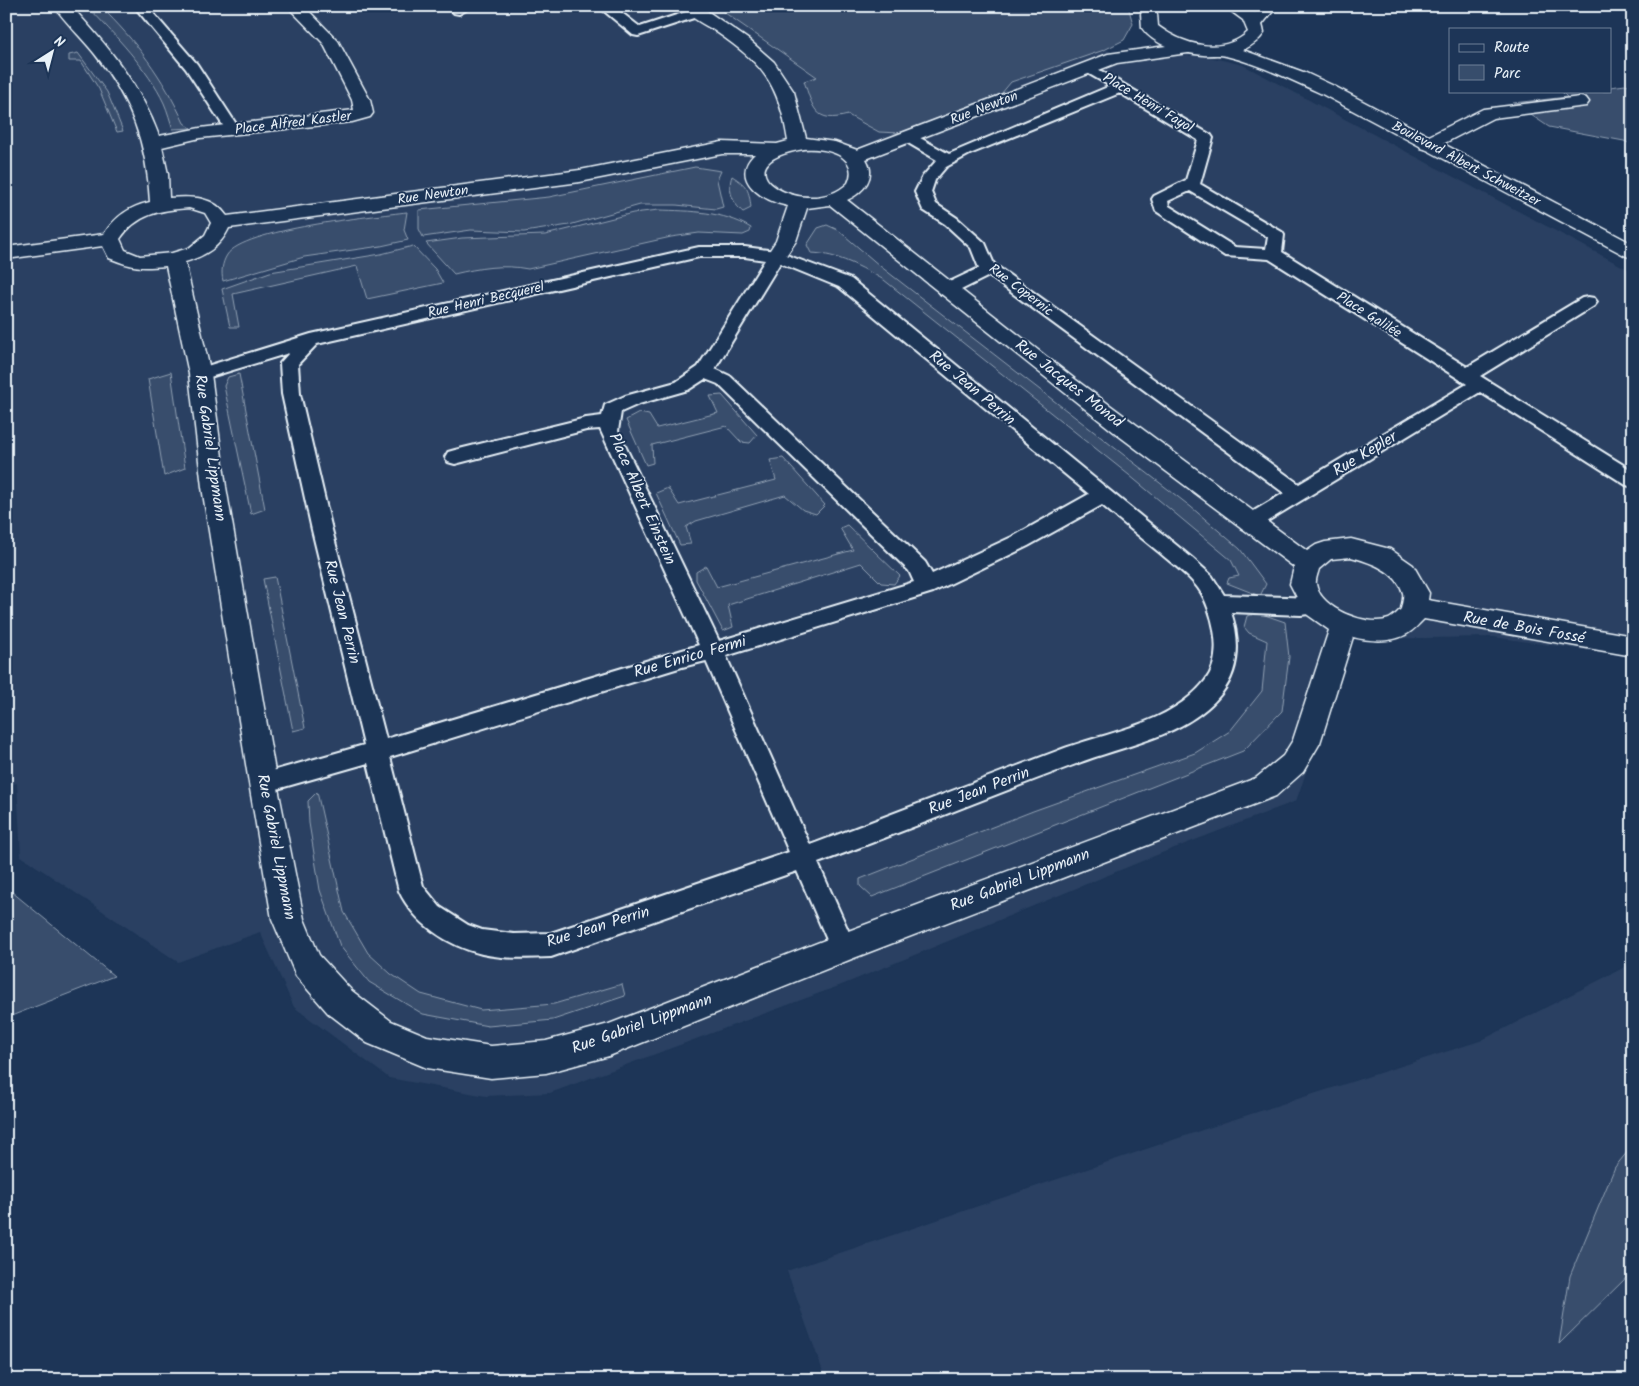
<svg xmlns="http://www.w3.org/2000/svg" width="1639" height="1386" viewBox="0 0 1639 1386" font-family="Kalam,sans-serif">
<rect width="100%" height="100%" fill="#1d3557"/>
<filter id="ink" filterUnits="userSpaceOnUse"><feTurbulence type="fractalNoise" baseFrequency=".02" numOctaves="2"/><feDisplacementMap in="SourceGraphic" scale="10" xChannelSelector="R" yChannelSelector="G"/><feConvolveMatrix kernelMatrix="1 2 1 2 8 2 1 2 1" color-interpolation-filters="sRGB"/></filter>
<g filter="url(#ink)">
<!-- built -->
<path fill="#2a4162" d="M 6,6 L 1031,6 L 1129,62 L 1180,55 L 1209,57 L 1243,65 L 1633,272 L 1633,657 L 1494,637 L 1353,639 L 1296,801 L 1164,852 L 844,984 L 550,1093 L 486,1096 L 389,1078 L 294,1007 L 260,932 L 178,962 L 21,856 L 17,783 L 6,786 Z
M 1633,963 L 1633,1380 L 826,1380 L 787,1271 L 1229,1121 L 1480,1041 Z"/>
<!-- green -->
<path fill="#374d6c" stroke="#909fb2" d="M 87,6 L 100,6 C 136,41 163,77 184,123 L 191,128 L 173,129 C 170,121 168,112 164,103 C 148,69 114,34 87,6 Z
M 715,6 L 1128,6 L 1133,24 L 1124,40 L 1104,50 L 1011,82 L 1001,94 L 900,133 L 879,132 L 848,115 C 815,124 813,108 804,81 L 817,77 Z
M 78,53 L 107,92 L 123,131 L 117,132 L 99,89 L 81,61 L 69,61 L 69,55 Z
M 1633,84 L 1633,145 L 1624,141 L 1549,127 L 1513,103 L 1567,97 L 1562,92 L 1610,91 L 1610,87 Z
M 695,167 L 721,171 L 717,180 L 723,207 L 716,209 L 676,205 L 640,205 L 569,225 L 524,232 L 471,230 L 423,237 L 419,229 L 419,210 L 549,197 Z
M 732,176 C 748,186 749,190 751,208 L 743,212 C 733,204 727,189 732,176 Z
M 659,210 C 690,211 723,211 751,228 L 750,232 L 743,235 L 699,233 L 671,237 L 528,269 C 503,264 479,268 454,274 L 426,243 L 462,238 L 545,235 L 633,213 Z
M 407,212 L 404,230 L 408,240 L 381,246 L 304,257 L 223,281 C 221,272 222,263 227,255 C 243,229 374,216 407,212 Z
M 827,225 L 838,230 L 880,266 L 1191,507 L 1240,549 L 1266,584 L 1260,596 L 1227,583 L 1229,578 L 1239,576 L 1231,560 L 1129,475 L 884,280 C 861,267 838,254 811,253 L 807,245 L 818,228 Z
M 413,246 L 435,269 L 443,283 L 367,299 L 357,266 L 233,294 L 239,327 L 230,327 L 222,289 L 270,272 L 381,254 Z
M 171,372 L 185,468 L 164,476 L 148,379 Z
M 239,374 L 265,509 L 251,514 L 224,386 L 228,377 Z
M 722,395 L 757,435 L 750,443 L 741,442 L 726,426 L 652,445 L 653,463 L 646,465 L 626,420 L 639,413 L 649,415 L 657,428 L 718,413 L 710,396 Z
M 783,458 L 825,505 L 816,514 L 803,510 L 785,495 L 696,521 L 686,527 L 691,544 L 680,545 L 656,493 L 668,488 L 679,505 L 776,480 L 770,460 Z
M 847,525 L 900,576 L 894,584 L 881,583 L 861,563 L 728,605 L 733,627 L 723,631 L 696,580 L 696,572 L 706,566 L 717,587 L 853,550 L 840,528 Z
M 275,577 L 305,728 L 293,731 L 263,579 Z
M 1259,613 L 1285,622 L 1289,657 L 1282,711 L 1243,751 L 872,897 L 860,886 L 860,879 L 1033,811 L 1195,753 L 1230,731 L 1262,691 L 1267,641 L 1249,633 L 1244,627 L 1247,616 Z
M 317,792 L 344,912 L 368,953 L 391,974 L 421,994 L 481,1010 L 554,1004 L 622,984 L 625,996 L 553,1020 L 488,1026 L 423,1014 L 369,982 L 340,946 L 320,890 L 309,823 L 308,801 Z
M 6,887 L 114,976 L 6,1018 Z
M 1633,1145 L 1633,1271 L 1559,1344 L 1570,1276 L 1615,1167 Z"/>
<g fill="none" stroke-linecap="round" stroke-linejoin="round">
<!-- lane casing -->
<g stroke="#e8f1f8" stroke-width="4">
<path id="lane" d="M 134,6 L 147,6 L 197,64 L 240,130 L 238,133 L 228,133 L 186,69 Z
M 448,6 L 463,6 L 466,10 L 459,14 L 454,13 Z
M 598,6 L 613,6 L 640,27 L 698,8 L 705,12 L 703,15 L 638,36 L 633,35 Z
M 1089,64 L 1211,135 L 1213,138 L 1200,184 L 1282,232 L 1284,235 L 1282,252 L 1467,367 L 1582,298 L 1588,297 L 1594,298 L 1597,302 L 1594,306 L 1480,376 L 1633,471 L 1633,487 L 1626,485 L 1480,392 L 1256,528 L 1249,530 L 1242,528 L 1239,523 L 1242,518 L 1284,493 L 989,276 L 953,294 L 947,295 L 941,294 L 938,290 L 941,286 L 979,268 L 971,248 L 945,224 L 923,210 L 915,192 L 923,176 L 937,160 L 903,140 L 901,137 L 903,134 L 913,134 L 949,154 L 1110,86 L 1084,71 L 1082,68 L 1084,65 ZM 1120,93 L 1198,140 L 1186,180 L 1154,196 L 1152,199 L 1156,211 L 1225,256 L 1269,259 L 1467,384 L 1299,484 L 994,264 L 985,243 L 957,218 L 936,204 L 931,192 L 935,180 L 946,167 L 970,154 ZM 1190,191 L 1268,237 L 1266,249 L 1235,247 L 1169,206 L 1168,201 Z
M 699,247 L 745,247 L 776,251 L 851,279 L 1192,558 L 1212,576 L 1224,595 L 1314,598 L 1322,600 L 1325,606 L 1322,612 L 1301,615 L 1231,612 C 1240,640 1240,670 1221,694 C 1186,737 1124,745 1076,764 C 990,796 905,831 818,863 L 856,948 L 852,956 L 843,960 L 834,956 L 797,871 L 551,957 C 528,958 505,959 482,954 C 448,946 414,923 399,891 L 368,763 L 263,793 L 255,790 L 251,783 L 255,776 L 364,745 L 312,530 L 282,394 L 280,363 L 289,353 L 200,380 L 194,378 L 191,374 L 194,370 L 311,334 ZM 699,257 L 745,257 L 765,260 L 698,367 L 676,382 L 625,396 L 605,405 L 602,416 L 586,418 L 455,450 L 448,452 L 445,457 L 448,462 L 455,464 L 586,430 L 600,429 L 699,645 L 386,739 L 332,530 L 300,394 L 298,364 L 317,344 ZM 780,263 L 839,287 L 1089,494 L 1014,536 L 932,574 L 925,562 L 730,376 L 715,369 ZM 705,379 L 718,384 L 909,571 L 914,582 L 719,641 L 618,431 L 621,412 L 639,404 L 688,390 ZM 1102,505 C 1121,521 1140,537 1160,553 C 1175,566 1196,580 1204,598 C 1215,622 1223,659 1205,681 C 1170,725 1106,732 1057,751 C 975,782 893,814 810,845 L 726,656 L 933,592 L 1028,546 ZM 706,661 L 789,852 L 551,933 L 514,934 L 482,930 L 468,925 L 440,907 L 423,886 L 390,757 L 682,667 Z"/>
</g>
<!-- street casing -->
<g stroke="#e8f1f8" stroke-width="3">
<path id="street" d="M 54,6 L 71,6 C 107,45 141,86 159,136 L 200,128 L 354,110 L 352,100 L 323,43 L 287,6 L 304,6 L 338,41 L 370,100 L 373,113 L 370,117 L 352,122 L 200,138 L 162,147 L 168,174 L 169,198 C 192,196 213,196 227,216 L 580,170 L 722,142 L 777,144 L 788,141 C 779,83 763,64 715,31 C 704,24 688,17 681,6 L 700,6 L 749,40 L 774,62 L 794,92 L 806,138 L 835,142 L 857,150 L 1108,54 L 1188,43 L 1194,44 L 1196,48 L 1194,52 L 1188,53 L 1117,63 L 866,159 C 877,177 864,192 847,200 L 1076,380 L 1307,551 L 1316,545 L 1325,542 L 1351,539 L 1390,549 L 1413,565 L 1429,593 L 1428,600 L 1633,636 L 1633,656 L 1424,619 C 1418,625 1412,632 1405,635 C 1390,643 1368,641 1353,637 L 1320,743 L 1303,772 L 1276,796 L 854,958 L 609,1056 L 546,1073 L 491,1078 L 427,1068 L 367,1043 L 328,1013 L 296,976 L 272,919 L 249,783 L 202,487 L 189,374 L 166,266 C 139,268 134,268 109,258 L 103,246 L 6,259 L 6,247 L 104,234 C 116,216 129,207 150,202 C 147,143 131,99 94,53 C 81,37 66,23 54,6 ZM 804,149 C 824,147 861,155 848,183 C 806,224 711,164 804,149 ZM 722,154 L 755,154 C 728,179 764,202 788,206 L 776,241 L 766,256 L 769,260 L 776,262 L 783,260 L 796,241 L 807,208 L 830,205 L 1119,436 L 1294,567 L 1290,584 L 1305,613 L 1329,630 L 1293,740 L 1283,756 L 1256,778 L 843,933 L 609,1024 L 546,1041 L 491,1046 L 427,1036 L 391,1021 L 352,991 L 319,955 L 304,919 L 277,783 L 226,487 L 211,374 L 185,262 C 205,256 220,247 229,228 L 580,182 ZM 189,208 L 205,213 L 211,223 L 205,235 L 189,248 L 172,253 L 140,256 L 125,250 L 120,239 C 137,214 160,210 189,208 ZM 1351,557 C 1370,562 1397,571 1403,593 C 1404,597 1402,604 1401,609 C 1398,612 1393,617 1389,619 C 1367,627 1320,609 1316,584 C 1315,580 1318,573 1319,569 L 1331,559 Z
M 1260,6 L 1277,6 L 1261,26 L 1249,26 L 1247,23 Z
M 1580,97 L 1586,98 L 1589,102 L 1586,106 L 1493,118 L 1435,148 L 1428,150 L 1421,148 L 1419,144 L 1421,140 L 1483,109 Z"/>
</g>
<!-- secondary casing -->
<g stroke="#e8f1f8" stroke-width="3">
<path id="secondary" d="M 1224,6 C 1246,6 1260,7 1264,33 C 1259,41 1251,46 1243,50 L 1306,73 L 1334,86 L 1633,244 L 1633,258 L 1626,256 L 1322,94 C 1291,80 1259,64 1226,56 C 1219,54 1210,56 1203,55 C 1183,53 1154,46 1142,28 L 1141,14 L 1143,11 L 1155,11 L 1157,14 L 1158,26 C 1183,45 1222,56 1248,32 L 1243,20 Z"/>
</g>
<!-- lane -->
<use href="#lane" fill="#1d3557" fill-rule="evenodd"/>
<!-- street -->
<use href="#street" fill="#1d3557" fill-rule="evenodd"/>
<!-- secondary -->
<use href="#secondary" fill="#1d3557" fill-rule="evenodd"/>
</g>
</g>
<g text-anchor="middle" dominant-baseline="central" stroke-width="4" stroke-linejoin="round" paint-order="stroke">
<!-- far-street labels -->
<g font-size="14" fill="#e8f1f8" stroke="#1d3557">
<text transform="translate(1148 103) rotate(31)">Place Henri Fayol</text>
<text transform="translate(984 108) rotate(-21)">Rue Newton</text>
<text transform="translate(293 123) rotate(-7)">Place Alfred Kastler</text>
<text transform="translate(1466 164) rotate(28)">Boulevard Albert Schweitzer</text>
<text transform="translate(433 195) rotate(-8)">Rue Newton</text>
<text transform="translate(1021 290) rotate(37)">Rue Copernic</text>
<text transform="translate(486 300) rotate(-13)">Rue Henri Becquerel</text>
<text transform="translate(1369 315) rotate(32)">Place Galilée</text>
</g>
<!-- street labels -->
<g font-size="16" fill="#e8f1f8" stroke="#1d3557">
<text transform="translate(1069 384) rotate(38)">Rue Jacques Monod</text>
<text transform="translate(972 388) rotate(40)">Rue Jean Perrin</text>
<text transform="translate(210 448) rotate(82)">Rue Gabriel Lippmann</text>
<text transform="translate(1365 454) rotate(-31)">Rue Kepler</text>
<text transform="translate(642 499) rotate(66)">Place Albert Einstein</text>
<text transform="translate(342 612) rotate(76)">Rue Jean Perrin</text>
<text transform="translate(1524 628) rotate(10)">Rue de Bois Fossé</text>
<text transform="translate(690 657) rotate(-16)">Rue Enrico Fermi</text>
<text transform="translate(979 791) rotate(-21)">Rue Jean Perrin</text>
<text transform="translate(276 847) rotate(79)">Rue Gabriel Lippmann</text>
<text transform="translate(1020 880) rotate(-21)">Rue Gabriel Lippmann</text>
<text transform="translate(598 927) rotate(-17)">Rue Jean Perrin</text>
<text transform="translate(642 1024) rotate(-20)">Rue Gabriel Lippmann</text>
</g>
</g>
<!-- margin -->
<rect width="1639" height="1386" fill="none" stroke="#1d3557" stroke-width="25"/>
<rect x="12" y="12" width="1614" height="1361" fill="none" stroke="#e8f1f8" stroke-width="2" filter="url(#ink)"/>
<!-- legend -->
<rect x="1449" y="28" width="162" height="65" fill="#1d3557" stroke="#6e8097"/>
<rect x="1459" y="44" width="25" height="8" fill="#1d3557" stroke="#6e8097"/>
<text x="1494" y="52" font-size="15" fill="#e8f1f8">Route</text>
<rect x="1459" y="65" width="25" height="15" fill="#374d6c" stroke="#6e8097"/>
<text x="1494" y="78" font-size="15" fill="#e8f1f8">Parc</text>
<!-- north arrow -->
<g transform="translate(52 52) rotate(36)" stroke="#1d3557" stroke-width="4" paint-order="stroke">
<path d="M0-4L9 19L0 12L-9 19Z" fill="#e8f1f8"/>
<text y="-8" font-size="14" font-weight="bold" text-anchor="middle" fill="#e8f1f8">N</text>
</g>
</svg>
